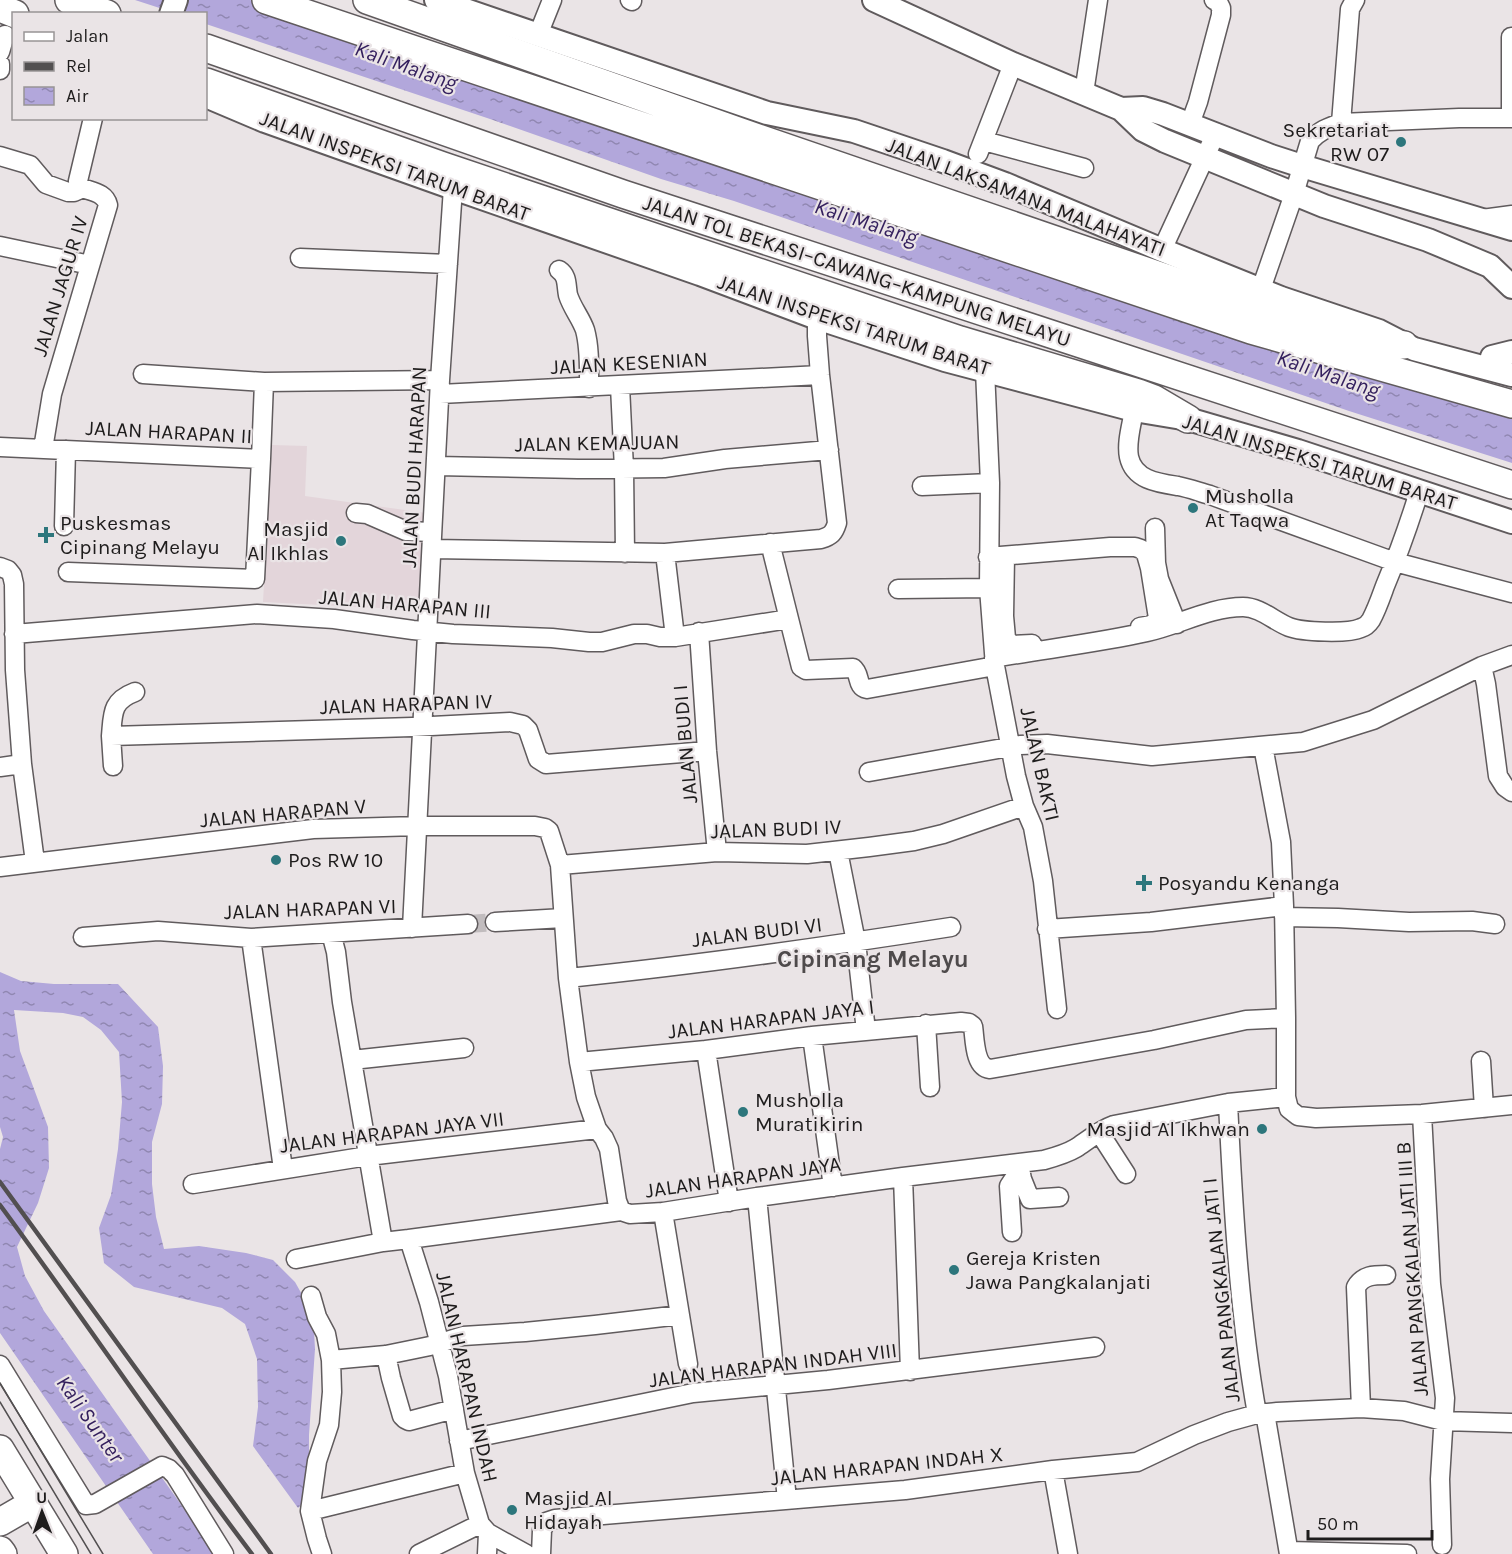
<svg xmlns="http://www.w3.org/2000/svg" width="1512" height="1554" viewBox="0 0 1512 1554" font-family="Karla,sans-serif">
<defs>
<pattern id="water-ripples" width="26" height="14" patternUnits="userSpaceOnUse" patternTransform="scale(1.5)"><rect width="26" height="14" fill="#b2a7db"/><path d="M2 4q2-2 4 0t4 0M15 11q2-2 4 0t4 0" fill="none" stroke="#9087b1"/></pattern>
</defs>
<rect width="100%" height="100%" fill="#eae4e6"/>
<!-- built -->
<path fill="#e3d5da" d="M 272,445 L 307,446 L 305,496 L 426,513 L 418,610 L 263,602 Z"/>
<!-- water -->
<path fill="url(#water-ripples)" d="M 135,0 L 250,0 L 595,116 L 1512,404 L 1512,463 L 1349,411 L 734,201 L 661,179 L 493,120 L 206,24 L 206,14 L 175,13 Z
M 0,972 L 21,981 L 54,984 L 118,984 L 158,1027 L 163,1066 L 162,1104 L 152,1142 L 152,1184 L 156,1217 L 164,1249 L 199,1246 L 246,1253 L 273,1260 L 295,1282 L 313,1314 L 315,1349 L 309,1435 L 309,1497 L 298,1508 L 253,1446 L 258,1407 L 257,1359 L 245,1324 L 222,1308 L 134,1287 L 104,1263 L 99,1228 L 111,1195 L 118,1149 L 122,1102 L 119,1052 L 101,1030 L 83,1017 L 63,1013 L 14,1010 L 20,1051 L 48,1127 L 49,1168 L 38,1203 L 17,1247 L 25,1276 L 44,1311 L 216,1554 L 153,1554 L 0,1333 L 0,1149 L 3,1137 L 0,1127 Z"/>
<g fill="none" stroke-linecap="round" stroke-linejoin="round">
<!-- minor-tunnel -->
<path stroke="#c1bcbe" stroke-width="18" stroke-dasharray="18 9" stroke-linecap="butt" d="M 468,924 L 495,922"/>
<!-- minor casing -->
<g stroke="#605b5d" stroke-width="21">
<path id="minor" d="M 630,0 L 632,1
M 538,35 L 552,0
M 0,52 L 5,35
M 0,64 L 0,70
M 1084,93 L 1098,0
M 1511,118 L 1511,37
M 1341,123 L 1350,9 L 1355,0
M 1190,124 L 1198,102 L 1221,15 L 1221,8 L 1218,2 L 1214,0
M 984,141 L 1084,168
M 978,154 L 1013,64
M 0,156 L 30,165 L 46,184 L 68,192 L 74,192 L 83,188
M 1482,219 L 1512,215
M 0,246 L 90,265
M 1162,250 L 1216,133
M 300,258 L 448,264
M 559,270 C 568,276 566,285 568,295 C 572,308 581,318 585,330 C 590,348 589,369 589,388
M 1261,289 L 1294,194 L 1310,141 C 1319,131 1328,127 1341,123 L 1459,118 L 1512,118
M 985,370 L 990,483 L 989,588 L 995,666 L 1016,776 L 1024,806 L 1033,827 L 1043,881 L 1057,1009
M 143,374 L 264,382
M 620,386 L 624,469 L 625,553
M 440,394 L 820,375
M 1134,410 C 1132,424 1126,442 1129,457 C 1134,480 1158,483 1178,486 C 1189,488 1199,492 1210,495 L 1395,562 L 1512,593
M 0,447 L 261,459 L 264,382 L 440,380
M 43,449 L 52,394 L 108,205 C 105,192 91,192 80,187 L 78,181 L 93,118
M 437,466 L 578,469 L 664,468 L 725,459 L 829,450
M 922,486 L 990,483
M 356,513 L 367,514 L 406,531 L 432,532
M 64,526 L 66,450
M 1155,528 L 1156,563 L 1159,579 L 1177,624
M 770,543 L 801,667 L 806,670 L 853,668 C 861,674 856,687 867,689 L 995,666
M 432,549 L 665,553 L 821,539 C 831,536 834,533 837,523 L 820,375 L 817,336 L 817,318
M 665,553 L 675,637
M 1005,556 L 1004,616 L 1006,638 L 1011,645 L 1032,644
M 988,557 L 1110,547 L 1135,547 L 1141,549 L 1146,554 L 1150,568 L 1158,618 L 1152,625 L 1140,627
M 0,567 L 8,570 L 12,575 L 14,584 L 15,670 L 22,764 L 35,862
M 68,572 L 255,579 L 261,459
M 898,589 L 989,588
M 699,632 L 707,751 L 717,852
M 14,634 L 257,614 L 334,619 L 413,630 L 453,634 L 552,638 L 589,642 L 602,642 L 634,634 L 647,634 L 660,637 L 675,637 L 789,619
M 994,658 C 1045,649 1097,643 1147,632 C 1179,625 1210,607 1243,607 C 1260,607 1274,621 1289,627 C 1302,632 1348,634 1361,628 C 1365,627 1369,623 1371,620 C 1377,609 1381,597 1385,586 C 1398,555 1409,524 1419,492
M 1482,666 L 1486,684 L 1498,776 L 1505,787 L 1512,792
M 111,736 C 113,714 111,701 135,692
M 1263,746 L 1281,842 L 1284,906 L 1286,1018 L 1286,1097 L 1289,1109 L 1298,1116 L 1316,1118 L 1422,1114 L 1512,1105
M 113,766 L 111,736 L 412,727 L 510,722 L 523,725 L 528,730 L 538,759 L 546,764 L 707,751
M 0,767 L 22,764
M 869,772 L 1020,745 L 1047,744 L 1152,756 L 1303,742 L 1373,720 L 1482,666 L 1512,655
M 838,851 L 856,942 L 866,1031
M 560,865 L 717,852 L 807,854 L 869,847 L 914,841 L 943,834 L 1024,806
M 0,867 L 313,829 L 418,826 L 535,826 L 545,828 L 549,831 L 560,865 L 568,978 L 579,1062 L 586,1097 L 597,1129 L 604,1138 L 609,1149 L 617,1201 L 621,1211
M 1284,917 L 1338,918 L 1409,922 L 1472,921 L 1495,924
M 495,922 L 563,918
M 412,928 L 440,380 L 453,188
M 1047,929 L 1151,922 L 1284,906
M 331,933 L 336,952 L 342,1002 L 383,1242 L 409,1239 L 429,1302 L 448,1376 L 465,1473 L 480,1524 L 488,1533 L 526,1554
M 83,937 L 158,931 L 251,938 L 468,924
M 251,938 L 283,1169
M 568,978 C 696,965 824,947 951,927
M 926,1024 L 930,1087
M 812,1036 L 833,1187
M 706,1050 L 729,1202
M 352,1060 L 464,1048
M 1481,1061 L 1484,1108
M 579,1062 L 706,1050 L 812,1036 L 961,1022 L 969,1023 L 973,1026 C 975,1039 974,1067 990,1069 L 1154,1040 L 1246,1020 L 1286,1018
M 1422,1114 L 1431,1284 L 1445,1398 L 1440,1479 L 1442,1545
M 1099,1132 L 1126,1174
M 903,1177 L 1044,1160 C 1055,1157 1066,1154 1076,1148 C 1088,1140 1100,1130 1114,1125 L 1228,1103
M 1022,1179 L 1030,1199 L 1059,1197
M 193,1184 L 368,1156 L 597,1129
M 757,1197 L 787,1500
M 663,1212 L 688,1364
M 1012,1232 L 1009,1186 L 1013,1180 L 1022,1179 L 1019,1164
M 409,1239 L 621,1211 L 630,1214 L 663,1212 L 757,1197 L 903,1177 L 910,1371
M 296,1259 L 383,1242
M 311,1296 L 317,1317 L 326,1334 L 331,1360 L 332,1392 L 329,1425 L 317,1461 L 310,1511 L 317,1539 L 322,1554
M 386,1355 L 391,1378 L 402,1416 L 405,1419 L 409,1421 L 454,1409
M 331,1360 L 386,1355 L 430,1346 L 463,1336 L 525,1332 L 595,1325 L 680,1315
M 0,1365 L 86,1505 L 95,1504 L 162,1466 L 169,1469 L 175,1475 L 224,1554
M 1361,1408 L 1356,1287 C 1363,1275 1374,1275 1386,1275
M 1265,1413 L 1289,1554
M 1257,1414 C 1239,1312 1233,1207 1228,1103 L 1286,1097
M 459,1441 L 693,1393 L 828,1380 L 1095,1347
M 1053,1470 L 1068,1554
M 310,1511 L 465,1473
M 1289,1551 L 1407,1554
M 419,1554 L 480,1524
M 487,1554 L 488,1533
M 541,1554 L 542,1530 L 546,1522 L 555,1519 L 905,1490 L 1053,1470 L 1137,1462 L 1194,1435 L 1228,1422 L 1257,1414 L 1277,1412 L 1361,1408 L 1404,1411 L 1443,1421 L 1512,1423"/>
</g>
<!-- major casing -->
<g stroke="#605b5d" stroke-width="26">
<path id="major" d="M 436,0 L 767,113 L 854,131 L 943,161 L 1005,184 L 1162,250 L 1281,298 L 1379,331 L 1414,349 L 1512,375
M 874,0 L 1013,64 L 1121,109 L 1143,130 L 1165,141 L 1324,206 L 1428,240 L 1490,266 L 1512,287
M 171,14 L 176,0
M 206,96 L 265,121 L 453,188 L 700,274 L 817,318 L 945,360 L 1134,410 L 1188,419 L 1298,451 L 1512,522
M 1121,109 L 1143,108 L 1163,114 L 1271,156 L 1302,166 L 1512,229
M 1492,357 L 1512,352"/>
</g>
<!-- highway casing -->
<g stroke="#605b5d" stroke-width="30">
<path id="highway" d="M 69,0 L 107,14
M 266,0 L 1251,330 L 1512,404
M 367,0 L 738,131 L 1236,302 L 1371,341 L 1404,345
M 0,8 L 15,14
M 206,48 L 623,194 L 1512,485
M 206,82 L 443,166 L 960,340 L 1138,393 L 1154,399 L 1188,419
M 0,1449 L 64,1554
M 0,1522 L 33,1503
M 0,1550 L 3,1554"/>
</g>
<!-- minor -->
<use href="#minor" stroke="#fff" stroke-width="18"/>
<!-- major -->
<use href="#major" stroke="#fff" stroke-width="22"/>
<!-- highway -->
<use href="#highway" stroke="#fff" stroke-width="27"/>
<!-- tram -->
<path stroke="#524f50" stroke-width="1.5" d="M 0,1383 L 103,1554
M 0,1402 L 91,1554"/>
<!-- rail -->
<path stroke="#524f50" stroke-width="4.5" d="M 0,1182 L 271,1554
M 0,1205 C 85,1320 165,1440 252,1554"/>
</g>
<!-- markers -->
<g fill="#2d767c" stroke="#eae4e6" stroke-width="2">
<circle cx="1401" cy="142" r="6"/>
<circle cx="1193" cy="508" r="6"/>
<path d="M43 526h6v6h6v6h-6v6h-6v-6h-6v-6h6z"/>
<circle cx="341" cy="541" r="6"/>
<circle cx="276" cy="860" r="6"/>
<path d="M1141 874h6v6h6v6h-6v6h-6v-6h-6v-6h6z"/>
<circle cx="743" cy="1112" r="6"/>
<circle cx="1262" cy="1129" r="6"/>
<circle cx="954" cy="1270" r="6"/>
<circle cx="512" cy="1510" r="6"/>
</g>
<g text-anchor="middle" dominant-baseline="central" stroke-width="4.5" stroke-linejoin="round" paint-order="stroke">
<!-- poi labels -->
<g font-size="21" fill="#1e1c1c" stroke="#eae4e6" text-anchor="start">
<text x="1389" y="130" text-anchor="end">Sekretariat<tspan x="1389" dy="24">RW 07</tspan></text>
<text x="1205" y="496">Musholla<tspan x="1205" dy="24">At Taqwa</tspan></text>
<text x="60" y="523">Puskesmas<tspan x="60" dy="24">Cipinang Melayu</tspan></text>
<text x="329" y="529" text-anchor="end">Masjid<tspan x="329" dy="24">Al Ikhlas</tspan></text>
<text x="288" y="860">Pos RW 10</text>
<text x="1158" y="883">Posyandu Kenanga</text>
<text x="755" y="1100">Musholla<tspan x="755" dy="24">Muratikirin</tspan></text>
<text x="1250" y="1129" text-anchor="end">Masjid Al Ikhwan</text>
<text x="966" y="1258">Gereja Kristen<tspan x="966" dy="24">Jawa Pangkalanjati</tspan></text>
<text x="524" y="1498">Masjid Al<tspan x="524" dy="24">Hidayah</tspan></text>
</g>
<!-- street labels -->
<g font-size="21" fill="#1e1c1c" stroke="#eae4e6">
<text transform="translate(395 166) rotate(20)">JALAN INSPEKSI TARUM BARAT</text>
<text transform="translate(1026 197) rotate(21)">JALAN LAKSAMANA MALAHAYATI</text>
<text transform="translate(857 271) rotate(18)">JALAN TOL BEKASI–CAWANG–KAMPUNG MELAYU</text>
<text transform="translate(60 286) rotate(-73)">JALAN JAGUR IV</text>
<text transform="translate(854 325) rotate(18)">JALAN INSPEKSI TARUM BARAT</text>
<text transform="translate(629 363) rotate(-3)">JALAN KESENIAN</text>
<text transform="translate(169 432) rotate(3)">JALAN HARAPAN II</text>
<text transform="translate(597 443) rotate(-1)">JALAN KEMAJUAN</text>
<text transform="translate(1320 462) rotate(17)">JALAN INSPEKSI TARUM BARAT</text>
<text transform="translate(414 467) rotate(-87)">JALAN BUDI HARAPAN</text>
<text transform="translate(405 604) rotate(5)">JALAN HARAPAN III</text>
<text transform="translate(406 704) rotate(-2)">JALAN HARAPAN IV</text>
<text transform="translate(685 744) rotate(-95)">JALAN BUDI I</text>
<text transform="translate(1040 764) rotate(77)">JALAN BAKTI</text>
<text transform="translate(283 813) rotate(-5)">JALAN HARAPAN V</text>
<text transform="translate(776 829) rotate(-2)">JALAN BUDI IV</text>
<text transform="translate(310 909) rotate(-2)">JALAN HARAPAN VI</text>
<text transform="translate(757 932) rotate(-7)">JALAN BUDI VI</text>
<text transform="translate(771 1019) rotate(-7)">JALAN HARAPAN JAYA I</text>
<text transform="translate(392 1132) rotate(-7)">JALAN HARAPAN JAYA VII</text>
<text transform="translate(743 1177) rotate(-8)">JALAN HARAPAN JAYA</text>
<text transform="translate(1412 1269) rotate(-94)">JALAN PANGKALAN JATI III B</text>
<text transform="translate(1221 1290) rotate(-96)">JALAN PANGKALAN JATI I</text>
<text transform="translate(773 1365) rotate(-7)">JALAN HARAPAN INDAH VIII</text>
<text transform="translate(467 1377) rotate(77)">JALAN HARAPAN INDAH</text>
<text transform="translate(887 1466) rotate(-6)">JALAN HARAPAN INDAH X</text>
</g>
<!-- water labels -->
<g font-size="22" font-style="italic" fill="#34205e" stroke="#eae4e6">
<text transform="translate(406 66) rotate(20)">Kali Malang</text>
<text transform="translate(866 222) rotate(18)">Kali Malang</text>
<text transform="translate(1328 374) rotate(19)">Kali Malang</text>
<text transform="translate(90 1419) rotate(55)">Kali Sunter</text>
</g>
<!-- quarter labels -->
<g font-size="24" font-weight="bold" fill="#4e4a4b" stroke="#eae4e6">
<text x="873" y="959">Cipinang Melayu</text>
</g>
</g>
<!-- legend -->
<rect x="12" y="12" width="195" height="108" fill="#eae4e6" stroke="#989495" stroke-width="1.5"/>
<rect x="24" y="32" width="30" height="9" fill="#ffffff" stroke="#989495" stroke-width="1.5"/>
<text x="66" y="42" font-size="18" fill="#1e1c1c">Jalan</text>
<rect x="24" y="62" width="30" height="9" fill="#524f50" stroke="#989495" stroke-width="1.5"/>
<text x="66" y="72" font-size="18" fill="#1e1c1c">Rel</text>
<rect x="24" y="87" width="30" height="18" fill="url(#water-ripples)" stroke="#989495" stroke-width="1.5"/>
<text x="66" y="102" font-size="18" fill="#1e1c1c">Air</text>
<!-- north arrow -->
<g transform="translate(42 1512) rotate(359)" stroke="#eae4e6" stroke-width="4.5" paint-order="stroke">
<path d="M0-4.5L10 22L0 15L-10 22Z" fill="#1e1c1c"/>
<text y="-9" font-size="16" font-weight="bold" text-anchor="middle" fill="#1e1c1c">U</text>
</g>
<!-- scale -->
<path d="M1308 1530v9h124v-9" fill="none" stroke="#1e1c1c" stroke-width="3"/>
<text x="1317" y="1530" font-size="18" fill="#1e1c1c" stroke="#eae4e6" stroke-width="4.5" paint-order="stroke">50 m</text>
</svg>
